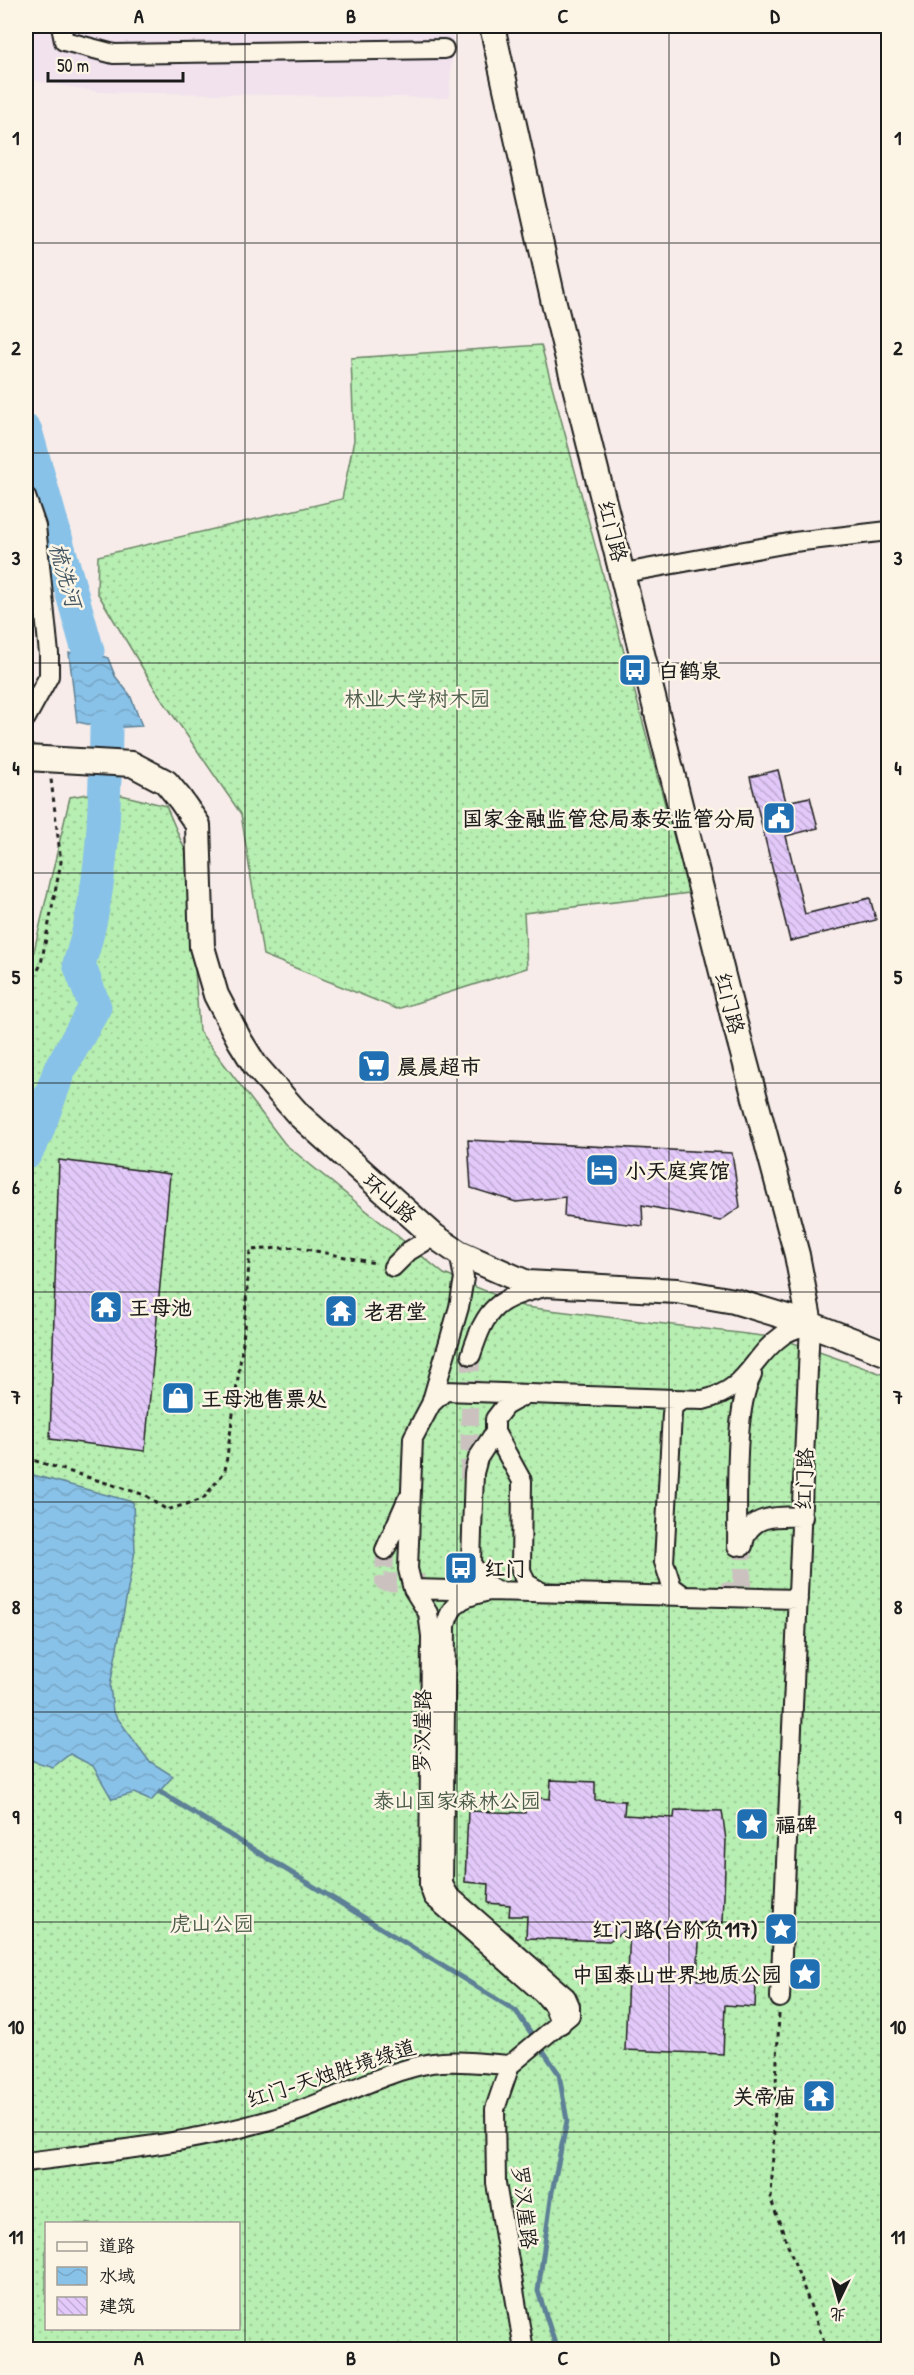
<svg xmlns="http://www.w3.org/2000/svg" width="914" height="2375" viewBox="0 0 914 2375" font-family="'Patrick Hand','LXGW WenKai TC',sans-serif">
<defs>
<pattern id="grass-dots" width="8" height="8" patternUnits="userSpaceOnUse" patternTransform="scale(1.5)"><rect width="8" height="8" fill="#b7eeb1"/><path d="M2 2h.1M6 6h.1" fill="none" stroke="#9dcc98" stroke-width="1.8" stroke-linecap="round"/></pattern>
<pattern id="water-waves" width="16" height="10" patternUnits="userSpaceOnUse" patternTransform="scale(1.5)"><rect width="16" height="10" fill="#89c2e8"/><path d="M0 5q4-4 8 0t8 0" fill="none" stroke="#76a6c6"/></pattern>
<pattern id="building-back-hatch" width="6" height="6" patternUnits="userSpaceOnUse" patternTransform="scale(1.5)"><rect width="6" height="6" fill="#e2c9f9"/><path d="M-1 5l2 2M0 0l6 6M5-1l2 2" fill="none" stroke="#c1acd5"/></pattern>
</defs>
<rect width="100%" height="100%" fill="#f7ece9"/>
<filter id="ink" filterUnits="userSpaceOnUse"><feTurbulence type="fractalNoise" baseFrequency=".0167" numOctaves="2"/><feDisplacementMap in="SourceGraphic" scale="12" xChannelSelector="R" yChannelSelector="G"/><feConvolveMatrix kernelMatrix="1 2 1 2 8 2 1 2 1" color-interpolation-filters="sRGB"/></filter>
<g filter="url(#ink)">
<!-- built -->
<path fill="#f1e2ee" d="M 26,26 L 454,26 L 449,98 L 99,92 L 26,79 Z"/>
<!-- grass -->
<path fill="url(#grass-dots)" stroke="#6a8566" stroke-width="1.5" fill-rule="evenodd" d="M 541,345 L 689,893 L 524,913 L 527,968 L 397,1009 L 263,955 L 241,814 L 155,689 L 97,592 L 98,556 L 342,499 L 354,440 L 351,358 Z
M 105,791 L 166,806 L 188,857 L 199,1031 L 285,1144 L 444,1274 L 525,1307 L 779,1338 L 888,1376 L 888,2349 L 26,2349 L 26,985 L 70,797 ZM 46,2224 L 238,2224 L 238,2328 L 46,2328 Z"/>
<!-- water -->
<path fill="url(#water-waves)" stroke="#5d8096" stroke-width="1.5" d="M 88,651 L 108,658 L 115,676 L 130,695 L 142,726 L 106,728 L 77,722 L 69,653 Z
M 26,1473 L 133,1502 L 135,1551 L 110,1686 L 113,1712 L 149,1761 L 173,1776 L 151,1801 L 134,1793 L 112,1799 L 93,1766 L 70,1754 L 53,1767 L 26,1759 Z"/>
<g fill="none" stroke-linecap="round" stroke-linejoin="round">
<!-- stream -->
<path stroke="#5d8096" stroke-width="5" d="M 160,1792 L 516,2011 L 559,2074 L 567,2121 L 552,2192 L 538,2291 L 557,2350"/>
<!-- river -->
<path stroke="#89c2e8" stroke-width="33" d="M 26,431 L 88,651
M 26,1153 L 36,1135 L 60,1069 L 95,1007 L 79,964 C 104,888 105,807 106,728"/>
</g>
<!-- building -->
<path fill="url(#building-back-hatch)" stroke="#1c1c1c" stroke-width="1.5" d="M 778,770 L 786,802 L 810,797 L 818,828 L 786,836 L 805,914 L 870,898 L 876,920 L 790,941 L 750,777 Z
M 468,1140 L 732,1153 L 740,1207 L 720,1221 L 642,1205 L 643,1226 L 564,1216 L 565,1197 L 516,1202 L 471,1188 Z
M 59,1160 L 170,1174 L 145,1451 L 50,1439 Z
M 551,1780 L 595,1782 L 595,1800 L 625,1801 L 624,1815 L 674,1818 L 675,1810 L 722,1811 L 726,1840 L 723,1923 L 700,1923 L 697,1980 L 756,1982 L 755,2007 L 725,2005 L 723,2054 L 625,2050 L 630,1927 L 609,1941 L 526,1938 L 527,1916 L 509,1916 L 510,1905 L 488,1903 L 489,1884 L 465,1882 L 468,1811 L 525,1813 L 526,1797 L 550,1799 Z"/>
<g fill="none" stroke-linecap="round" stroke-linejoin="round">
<!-- minor-tunnel -->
<path stroke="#cbc2c0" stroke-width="18" stroke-dasharray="18 9" stroke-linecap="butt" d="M 469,1479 L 471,1355
M 385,1550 L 384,1582 L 427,1584
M 721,1591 L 742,1592 L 743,1546"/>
<!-- minor casing -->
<g stroke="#1c1c1c" stroke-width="22">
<path id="minor" d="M 61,26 L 64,41 L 114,54 L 444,49
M 26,497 L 36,526 L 49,654 L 49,676 L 26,718
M 624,573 L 794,542 L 888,531
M 459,1253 L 464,1278 L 459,1307 L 431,1404 L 413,1438 L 408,1569 L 413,1589 L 798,1599
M 393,1267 L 409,1251 L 434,1236
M 471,1355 C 487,1306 496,1299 545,1287
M 523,1396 L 505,1406 L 495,1419 L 495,1432 L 522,1481 L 521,1570 L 526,1583 L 538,1590
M 682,1400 L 673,1406 L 672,1414 L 664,1562 L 672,1587 L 683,1595
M 431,1404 L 445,1391 L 703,1400 C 750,1389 750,1358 783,1335 C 790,1330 801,1327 810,1324 L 780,1998
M 737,1546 C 738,1503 733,1410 752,1375
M 743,1546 C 747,1514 777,1516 803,1517
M 385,1550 L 407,1500
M 413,1589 L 428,1613 L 431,1636 L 429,1886 L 433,1897 L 542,1993 L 553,2005 L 561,2024
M 494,1590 C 470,1595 452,1598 446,1625 L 443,1884 L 449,1895 L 566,1997 L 570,2006 L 570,2015 L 510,2065 L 495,2109 L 496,2183 L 524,2350
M 494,1590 L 481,1582 L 471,1562 L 474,1473 L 478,1458 L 495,1432
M 26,2162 C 112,2151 203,2142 286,2115 C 336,2100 381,2072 432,2063 C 458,2059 484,2064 510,2065"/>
</g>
<!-- major casing -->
<g stroke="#1c1c1c" stroke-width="28">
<path id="major" d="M 492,26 L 553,299 L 734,1020 L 797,1255 L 810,1324
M 26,758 L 132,764 L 166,782 L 180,799 L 198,825 L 202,947 L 216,995 L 240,1041 L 255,1065 L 299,1115 L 434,1236 L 459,1253 L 527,1283 L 677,1291 L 734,1301 L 810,1324 L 888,1354"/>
</g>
<!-- path -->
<path stroke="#1c1c1c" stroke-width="3" stroke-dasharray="4.5 4.5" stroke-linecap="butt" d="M 26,994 L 41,964 L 61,862 L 51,779
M 26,1458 L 145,1495 L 167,1510 L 203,1499 L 225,1471 L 243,1342 L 250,1250 L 296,1247 L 375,1263
M 779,2014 L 771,2200 L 827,2350
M 883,2350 L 888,2347"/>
<!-- minor -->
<use href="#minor" stroke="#fcf5e5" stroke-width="18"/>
<!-- major -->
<use href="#major" stroke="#fcf5e5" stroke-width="24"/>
</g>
</g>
<!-- grid -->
<path fill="none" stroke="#1c1c1c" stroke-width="1.5" stroke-opacity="0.55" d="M 245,26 L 245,2350M 457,26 L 457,2350M 669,26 L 669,2350M 26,243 L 888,243M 26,453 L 888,453M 26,663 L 888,663M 26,873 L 888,873M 26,1083 L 888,1083M 26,1292 L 888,1292M 26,1502 L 888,1502M 26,1712 L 888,1712M 26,1922 L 888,1922M 26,2132 L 888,2132"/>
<!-- icons -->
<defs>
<g id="bus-square" transform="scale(1.725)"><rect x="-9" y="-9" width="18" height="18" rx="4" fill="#1f6fb2" stroke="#fcf5e5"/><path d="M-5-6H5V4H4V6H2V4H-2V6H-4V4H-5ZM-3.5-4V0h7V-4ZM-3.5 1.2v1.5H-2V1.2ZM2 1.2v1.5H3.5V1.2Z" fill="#fff"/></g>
<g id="civic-square" transform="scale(1.725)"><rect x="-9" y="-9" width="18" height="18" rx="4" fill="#1f6fb2" stroke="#fcf5e5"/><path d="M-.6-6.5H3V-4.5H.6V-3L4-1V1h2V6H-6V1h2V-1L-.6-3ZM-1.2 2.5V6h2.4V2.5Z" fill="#fff"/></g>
<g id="supermarket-square" transform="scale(1.725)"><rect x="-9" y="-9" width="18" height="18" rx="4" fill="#1f6fb2" stroke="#fcf5e5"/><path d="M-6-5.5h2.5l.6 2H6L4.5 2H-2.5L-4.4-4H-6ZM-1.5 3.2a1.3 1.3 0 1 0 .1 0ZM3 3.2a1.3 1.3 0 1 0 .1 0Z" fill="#fff"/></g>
<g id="hotel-square" transform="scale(1.725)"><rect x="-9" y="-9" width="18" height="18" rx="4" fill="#1f6fb2" stroke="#fcf5e5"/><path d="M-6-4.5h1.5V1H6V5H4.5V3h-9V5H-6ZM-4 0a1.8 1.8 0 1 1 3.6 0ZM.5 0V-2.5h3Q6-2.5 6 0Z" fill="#fff"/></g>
<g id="temple-square" transform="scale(1.725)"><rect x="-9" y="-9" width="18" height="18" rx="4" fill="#1f6fb2" stroke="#fcf5e5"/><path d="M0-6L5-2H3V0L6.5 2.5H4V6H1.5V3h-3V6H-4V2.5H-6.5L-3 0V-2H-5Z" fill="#fff"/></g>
<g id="shop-square" transform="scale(1.725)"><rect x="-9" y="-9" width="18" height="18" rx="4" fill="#1f6fb2" stroke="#fcf5e5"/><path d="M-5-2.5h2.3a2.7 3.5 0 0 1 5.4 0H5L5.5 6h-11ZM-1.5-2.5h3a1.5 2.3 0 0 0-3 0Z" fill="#fff"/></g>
<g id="sight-square" transform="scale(1.725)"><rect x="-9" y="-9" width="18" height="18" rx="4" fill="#1f6fb2" stroke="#fcf5e5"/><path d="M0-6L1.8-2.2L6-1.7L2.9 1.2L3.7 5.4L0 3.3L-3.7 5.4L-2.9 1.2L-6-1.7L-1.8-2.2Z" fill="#fff"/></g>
</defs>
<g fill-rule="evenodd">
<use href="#bus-square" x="635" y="670"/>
<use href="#civic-square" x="779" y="818"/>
<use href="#supermarket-square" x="374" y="1066"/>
<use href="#hotel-square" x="602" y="1170"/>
<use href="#temple-square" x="106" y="1307"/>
<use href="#temple-square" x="341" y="1311"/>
<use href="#shop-square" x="178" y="1398"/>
<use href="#bus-square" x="461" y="1568"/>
<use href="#sight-square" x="752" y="1824"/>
<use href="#sight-square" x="781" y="1929"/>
<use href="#sight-square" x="805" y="1974"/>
<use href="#temple-square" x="819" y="2096"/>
</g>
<g text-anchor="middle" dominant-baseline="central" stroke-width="5" stroke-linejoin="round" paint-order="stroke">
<!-- street labels -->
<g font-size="21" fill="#1c1c1c" stroke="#fcf5e5">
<text transform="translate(613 531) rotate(76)">红门路</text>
<text transform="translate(730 1003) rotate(76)">红门路</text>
<text transform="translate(390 1198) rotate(41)">环山路</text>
<text transform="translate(804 1479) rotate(-88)">红门路</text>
<text transform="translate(422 1731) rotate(-89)">罗汉崖路</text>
<text transform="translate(331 2073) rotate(-18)">红门-天烛胜境绿道</text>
<text transform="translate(525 2207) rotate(83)">罗汉崖路</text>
</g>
<!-- poi labels -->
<g font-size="21" font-weight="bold" fill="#1c1c1c" stroke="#fcf5e5" text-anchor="start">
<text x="658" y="670">白鹤泉</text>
<text x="756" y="818" text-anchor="end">国家金融监管总局泰安监管分局</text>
<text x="397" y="1066">晨晨超市</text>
<text x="625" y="1170">小天庭宾馆</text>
<text x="129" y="1307">王母池</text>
<text x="364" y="1311">老君堂</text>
<text x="201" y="1398">王母池售票处</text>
<text x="484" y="1568">红门</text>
<text x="775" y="1824">福碑</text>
<text x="758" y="1929" text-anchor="end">红门路(台阶负117)</text>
<text x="782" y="1974" text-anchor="end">中国泰山世界地质公园</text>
<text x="796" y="2096" text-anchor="end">关帝庙</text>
</g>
<!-- park labels -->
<g font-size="21" fill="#4a5b49" stroke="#fcf5e5">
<text x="417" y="698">林业大学树木园</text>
<text x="457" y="1800">泰山国家森林公园</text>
<text x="212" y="1923">虎山公园</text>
</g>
<!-- water labels -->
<g font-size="22" font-style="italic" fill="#425663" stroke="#fcf5e5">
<text transform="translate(66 575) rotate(74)">梳洗河</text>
</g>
</g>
<!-- margin -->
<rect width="914" height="2375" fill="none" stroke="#fcf5e5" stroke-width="66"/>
<!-- legend -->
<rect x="45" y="2222" width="195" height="108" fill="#fcf5e5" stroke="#a29e95" stroke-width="1.5"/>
<rect x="57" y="2242" width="30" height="9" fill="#fcf5e5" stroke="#a29e95" stroke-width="1.5"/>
<text x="99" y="2252" font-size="18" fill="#1c1c1c">道路</text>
<rect x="57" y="2267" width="30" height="18" fill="url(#water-waves)" stroke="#a29e95" stroke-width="1.5"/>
<text x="99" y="2282" font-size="18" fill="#1c1c1c">水域</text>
<rect x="57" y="2297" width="30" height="18" fill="url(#building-back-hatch)" stroke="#a29e95" stroke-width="1.5"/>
<text x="99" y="2312" font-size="18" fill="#1c1c1c">建筑</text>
<!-- north arrow -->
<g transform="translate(839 2300) rotate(185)" stroke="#fcf5e5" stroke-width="4.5" paint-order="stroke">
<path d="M0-4.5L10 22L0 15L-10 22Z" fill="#1c1c1c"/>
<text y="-9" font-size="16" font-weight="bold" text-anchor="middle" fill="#1c1c1c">北</text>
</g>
<!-- scale -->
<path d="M48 72v9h135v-9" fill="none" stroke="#1c1c1c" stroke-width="3"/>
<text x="57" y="72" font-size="18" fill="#1c1c1c" stroke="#fcf5e5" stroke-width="4.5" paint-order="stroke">50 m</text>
<rect x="33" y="33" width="848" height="2309" fill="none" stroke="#1c1c1c" stroke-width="2"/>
<g font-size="20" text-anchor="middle" font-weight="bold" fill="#1c1c1c">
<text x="139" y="23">A</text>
<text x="351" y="23">B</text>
<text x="563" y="23">C</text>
<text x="775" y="23">D</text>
<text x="16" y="145">1</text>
<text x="898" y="145">1</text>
<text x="16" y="355">2</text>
<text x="898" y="355">2</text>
<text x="16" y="565">3</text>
<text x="898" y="565">3</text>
<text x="16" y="775">4</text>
<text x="898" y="775">4</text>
<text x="16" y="984">5</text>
<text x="898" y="984">5</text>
<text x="16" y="1194">6</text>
<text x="898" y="1194">6</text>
<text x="16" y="1404">7</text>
<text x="898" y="1404">7</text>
<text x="16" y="1614">8</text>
<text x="898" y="1614">8</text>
<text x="16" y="1824">9</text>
<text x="898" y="1824">9</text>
<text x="16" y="2034">10</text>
<text x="898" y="2034">10</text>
<text x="16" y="2244">11</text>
<text x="898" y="2244">11</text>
<text x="139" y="2365">A</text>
<text x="351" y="2365">B</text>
<text x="563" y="2365">C</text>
<text x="775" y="2365">D</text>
</g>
</svg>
